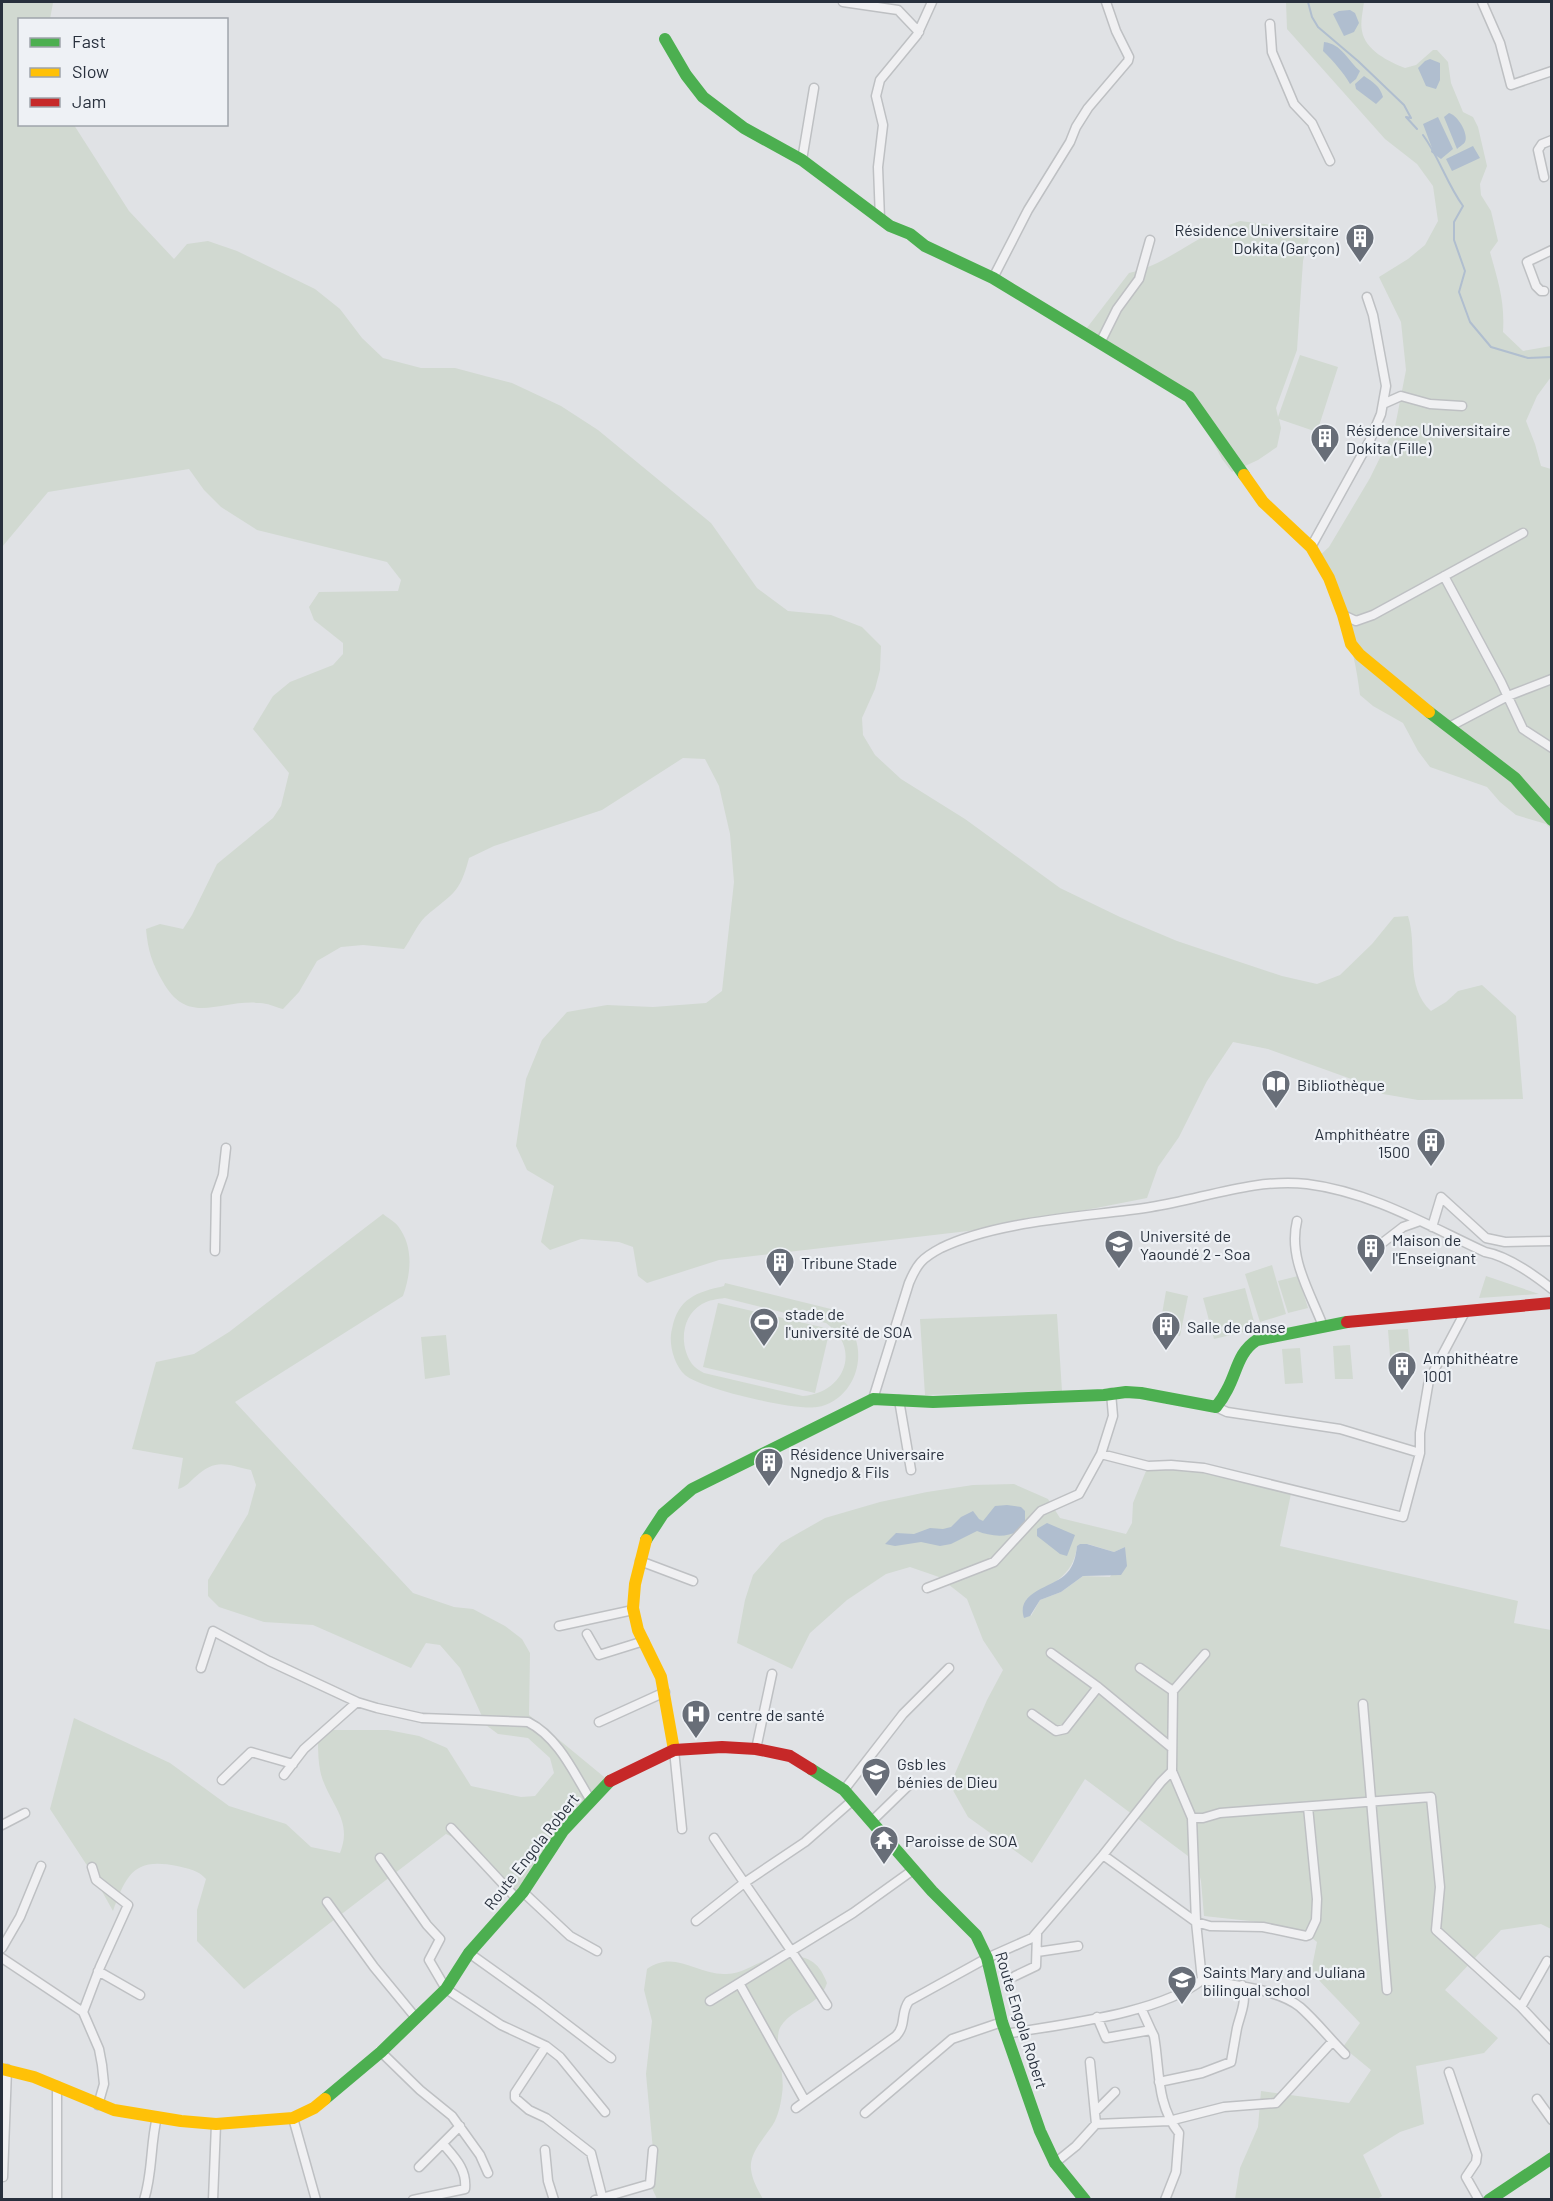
<svg xmlns="http://www.w3.org/2000/svg" width="1553" height="2201" viewBox="0 0 1553 2201" font-family="Barlow,sans-serif">
<rect width="100%" height="100%" fill="#e0e2e5"/>
<!-- green -->
<path fill="#d1d9d1" fill-rule="evenodd" d="M 2,2 L 60,2 L 53,3 L 50,19 L 20,20 L 20,124 L 74,125 L 129,211 L 174,259 L 187,244 L 208,241 L 237,251 L 315,289 L 340,309 L 362,338 L 383,358 L 421,368 L 455,368 L 485,376 L 512,383 L 561,406 L 598,430 L 711,523 L 757,588 L 788,611 L 831,615 L 862,627 L 881,646 L 880,670 L 875,689 L 862,718 L 863,735 L 875,755 L 901,779 L 965,819 L 1060,888 L 1120,917 L 1177,941 L 1282,976 L 1317,984 L 1340,975 L 1372,944 L 1394,917 L 1408,916 C 1418,947 1404,986 1431,1011 L 1446,1002 L 1458,991 L 1482,985 L 1516,1016 L 1523,1099 L 1418,1100 L 1383,1094 L 1354,1080 L 1268,1049 L 1233,1042 L 1207,1081 L 1179,1137 L 1158,1167 L 1147,1198 L 994,1228 L 719,1260 L 647,1283 L 638,1276 L 633,1247 L 619,1242 L 581,1239 L 550,1250 L 541,1242 L 554,1186 L 527,1170 L 516,1146 L 526,1079 L 542,1040 L 567,1012 L 607,1005 L 653,1007 L 706,1003 L 722,991 L 734,882 L 730,834 L 719,786 L 705,759 L 683,758 L 602,810 L 494,846 L 469,858 C 459,896 452,893 425,917 C 417,925 411,939 404,949 L 363,945 L 341,947 L 317,961 L 299,992 L 283,1009 C 275,1007 267,1003 260,1003 C 220,999 188,1027 163,982 C 152,963 148,951 146,929 L 160,924 L 183,929 L 192,915 L 217,864 L 273,818 L 281,806 L 289,773 L 253,729 L 273,696 L 290,682 L 333,665 L 343,654 L 343,643 L 314,620 L 309,607 L 319,592 L 398,591 L 401,580 L 387,562 L 257,530 L 221,507 L 204,490 L 189,469 L 48,492 L 2,547 Z
M 1286,2 L 1364,2 C 1363,11 1360,22 1362,31 C 1365,50 1389,62 1405,68 L 1416,65 L 1433,50 L 1437,50 L 1448,62 L 1451,83 L 1463,112 L 1473,117 L 1478,127 L 1487,166 L 1480,184 L 1481,195 L 1491,211 L 1498,241 L 1490,252 C 1498,281 1505,301 1503,332 L 1523,351 L 1551,346 L 1551,377 L 1537,396 L 1526,421 L 1535,444 L 1541,466 L 1551,469 L 1551,829 L 1546,824 L 1516,815 L 1500,802 L 1487,787 L 1430,767 L 1418,751 L 1403,723 L 1373,706 L 1360,695 C 1354,642 1339,605 1318,557 L 1329,547 L 1370,478 L 1395,427 L 1406,370 L 1401,322 L 1379,277 L 1408,259 L 1425,245 L 1438,221 L 1433,186 L 1417,164 L 1385,139 L 1287,29 Z
M 1240,221 L 1311,230 L 1303,261 L 1297,350 L 1276,408 L 1278,417 L 1300,355 L 1338,367 L 1317,432 L 1279,419 L 1281,428 L 1277,447 L 1258,460 L 1232,472 L 1222,459 L 1189,397 L 1083,333 L 1129,273 C 1161,266 1185,245 1214,231 C 1222,227 1232,224 1240,221 Z
M 383,1214 C 388,1218 395,1222 398,1226 C 414,1247 411,1273 403,1296 L 235,1402 L 413,1593 L 454,1607 L 473,1609 L 505,1626 L 522,1639 L 530,1653 L 529,1715 L 609,1781 L 517,1897 L 468,1844 L 446,1834 L 244,1989 L 197,1941 L 197,1910 L 206,1879 C 198,1870 189,1869 177,1866 C 134,1857 126,1875 113,1911 L 90,1870 L 50,1809 L 74,1718 L 170,1763 L 229,1806 L 286,1824 L 311,1847 L 340,1853 C 352,1823 334,1808 324,1783 C 318,1770 318,1751 318,1737 L 331,1730 L 388,1730 L 419,1736 L 447,1748 L 471,1786 L 521,1797 L 535,1796 L 554,1773 L 550,1758 L 528,1738 L 498,1734 L 486,1725 L 460,1668 L 440,1645 L 426,1643 L 411,1668 L 313,1625 L 264,1622 L 219,1607 L 208,1596 L 208,1580 L 248,1514 L 256,1485 L 251,1470 C 224,1464 216,1458 194,1478 C 189,1483 185,1487 178,1489 L 183,1458 L 132,1449 L 156,1362 L 194,1354 L 229,1332 Z
M 1272,1265 L 1286,1314 L 1260,1322 L 1245,1274 Z
M 1298,1276 L 1308,1308 L 1288,1313 L 1278,1281 Z
M 1486,1276 L 1539,1294 L 1479,1298 Z
M 725,1283 L 839,1311 L 838,1316 C 845,1322 852,1329 855,1337 C 866,1367 848,1402 817,1407 C 796,1411 701,1389 685,1375 C 674,1365 668,1343 672,1329 C 678,1298 697,1292 724,1286 ZM 725,1298 L 826,1323 C 862,1348 845,1393 803,1396 L 704,1373 C 700,1371 695,1368 692,1364 C 679,1346 681,1316 702,1304 C 709,1300 717,1299 725,1298 Z
M 1245,1288 L 1256,1329 L 1214,1339 L 1203,1298 Z
M 1166,1291 L 1188,1296 L 1180,1336 L 1159,1331 Z
M 718,1303 L 830,1329 L 815,1393 L 703,1367 Z
M 1057,1314 L 1062,1391 L 925,1395 L 920,1319 Z
M 1408,1329 L 1411,1368 L 1391,1369 L 1388,1330 Z
M 446,1335 L 450,1375 L 425,1379 L 421,1337 Z
M 1350,1345 L 1353,1379 L 1335,1379 L 1333,1346 Z
M 1300,1348 L 1303,1383 L 1285,1384 L 1282,1349 Z
M 1171,1465 L 1292,1489 L 1280,1546 L 1518,1601 L 1514,1623 L 1551,1630 L 1551,1929 L 1541,1924 L 1501,1930 L 1445,1990 L 1498,2038 L 1484,2053 L 1416,2066 L 1424,2124 L 1400,2132 L 1363,2155 L 1382,2196 L 1376,2200 L 1235,2199 L 1240,2168 L 1258,2127 L 1261,2091 L 1349,2103 L 1371,2070 L 1343,2047 L 1360,2023 L 1311,1972 L 1317,1942 L 1303,1931 L 1250,1921 L 1204,1916 L 1201,1881 L 1196,1862 L 1085,1779 L 1032,1863 L 968,1817 L 950,1785 L 987,1700 L 1003,1670 L 983,1640 L 967,1599 L 939,1577 L 910,1567 L 886,1574 L 847,1600 L 810,1633 L 792,1669 L 737,1643 L 745,1600 L 753,1575 L 781,1543 L 825,1518 L 880,1502 L 927,1492 L 973,1485 L 1014,1484 L 1048,1499 L 1060,1518 L 1126,1534 L 1132,1523 L 1133,1503 L 1148,1466 ZM 1088,1544 L 1114,1552 L 1125,1547 L 1110,1577 L 1083,1576 L 1061,1592 L 1040,1600 L 1031,1616 L 1026,1600 C 1049,1585 1074,1577 1077,1546 Z
M 775,1956 C 802,1955 817,1956 827,1983 C 820,2006 793,2007 781,2026 C 772,2039 786,2074 782,2094 C 781,2103 779,2112 775,2121 C 767,2136 749,2151 751,2169 C 752,2180 758,2190 763,2199 L 657,2199 L 650,2184 L 653,2150 L 646,2074 L 652,2021 L 644,1990 L 647,1969 C 675,1949 698,1976 727,1974 C 745,1973 759,1961 775,1956 Z"/>
<!-- water -->
<path fill="#b0becf" d="M 1350,10 L 1355,13 L 1359,23 L 1354,32 L 1344,36 L 1333,14 L 1339,11 Z
M 1324,42 C 1342,44 1348,61 1360,71 L 1356,79 L 1350,84 C 1343,72 1334,62 1323,51 Z
M 1430,59 L 1440,63 L 1440,80 L 1436,89 L 1426,86 L 1418,68 L 1425,61 Z
M 1364,76 C 1373,82 1380,86 1383,97 L 1376,104 L 1356,89 L 1355,84 Z
M 1449,113 C 1457,115 1469,133 1465,142 C 1464,144 1459,147 1457,149 L 1444,117 Z
M 1438,117 L 1453,149 L 1441,159 L 1431,152 L 1432,148 L 1423,124 Z
M 1473,146 L 1480,158 L 1452,171 L 1446,159 Z
M 1007,1505 L 1021,1507 L 1025,1511 L 1025,1526 C 1012,1539 992,1537 977,1531 L 951,1544 L 940,1546 L 921,1542 L 895,1546 L 885,1544 L 896,1533 L 914,1534 L 930,1528 L 943,1529 L 951,1527 L 961,1517 L 973,1511 L 979,1519 L 983,1521 L 995,1506 Z
M 1047,1523 L 1075,1535 L 1067,1556 L 1060,1554 L 1037,1536 L 1037,1529 Z
M 1080,1544 L 1087,1544 L 1114,1552 L 1125,1547 L 1127,1566 L 1121,1575 L 1083,1576 L 1061,1592 L 1040,1600 L 1030,1616 L 1024,1618 C 1015,1591 1055,1587 1067,1573 C 1074,1566 1076,1555 1077,1546 Z"/>
<g fill="none" stroke-linecap="round" stroke-linejoin="round">
<!-- stream -->
<path stroke="#b0becf" stroke-width="2" d="M 1308,2 L 1312,17 L 1318,27 L 1358,61 L 1404,105 L 1411,118 L 1406,117 L 1417,129
M 1423,135 C 1439,157 1447,184 1463,206 L 1454,222 L 1454,240 L 1465,271 L 1459,292 L 1470,322 L 1491,347 L 1528,358 L 1552,357"/>
<!-- street casing -->
<g stroke="#bec0c3" stroke-width="11">
<path id="street" d="M 843,2 L 898,10 L 919,32
M 1482,2 L 1500,43 L 1511,85 L 1552,71
M 1270,24 L 1272,52 L 1294,104 L 1312,123 L 1330,161
M 802,160 L 814,88
M 1544,177 L 1538,150 L 1542,144 L 1552,140
M 880,219 L 878,167 L 883,125 L 876,96 L 880,80 L 917,35 L 932,2
M 993,278 L 1028,210 L 1070,142 L 1076,127 L 1088,108 L 1128,61 L 1129,57 L 1116,31 L 1106,2
M 1544,291 L 1541,291 L 1536,286 L 1527,262 L 1552,250
M 1100,343 L 1117,309 L 1139,279 L 1150,240
M 1383,404 L 1401,396 L 1430,404 L 1462,406
M 1311,547 L 1370,440 L 1381,414 L 1386,386 L 1373,315 L 1367,297
M 1444,576 L 1501,682 L 1523,729 L 1552,748
M 1343,615 L 1356,621 L 1373,615 L 1523,533
M 1449,727 L 1508,696 L 1552,679
M 1297,1221 C 1288,1258 1310,1292 1323,1326
M 1432,1227 L 1441,1197 L 1486,1238 L 1505,1242 L 1552,1241
M 215,1251 L 216,1195 L 223,1175 L 226,1148
M 1371,1262 L 1377,1247 L 1403,1227 L 1420,1221
M 1111,1393 L 1113,1416 L 1101,1454 L 1148,1466 L 1171,1465 L 1204,1468 L 1403,1517 L 1420,1453 L 1420,1433 L 1429,1380 L 1465,1312
M 873,1399 L 909,1283 C 917,1264 922,1258 941,1248 C 999,1220 1087,1217 1151,1207 C 1203,1199 1254,1178 1307,1184 C 1371,1192 1427,1225 1485,1252 C 1508,1256 1533,1274 1552,1289
M 899,1400 L 911,1470
M 1216,1407 L 1227,1412 L 1340,1429 L 1420,1453
M 640,1561 L 693,1581
M 927,1588 L 994,1562 L 1041,1511 L 1079,1494 L 1101,1454
M 559,1626 L 633,1610
M 587,1634 L 599,1655 L 644,1641
M 1051,1653 L 1098,1687 L 1172,1748
M 1205,1654 L 1173,1691 L 1172,1771 L 1192,1818 L 1196,1922 L 1210,1926 L 1263,1927 L 1306,1936 L 1309,1935 L 1316,1920 L 1317,1899 L 1308,1807
M 201,1668 L 213,1631 L 269,1661 L 357,1702 L 377,1708 L 422,1718 L 528,1722 C 558,1737 574,1773 591,1801
M 1140,1668 L 1173,1691
M 1363,1704 L 1387,1990
M 1032,1714 L 1056,1731 L 1065,1729 L 1098,1687
M 599,1722 L 665,1692
M 756,1749 L 772,1674
M 674,1750 L 682,1829
M 284,1775 L 304,1749 L 357,1702
M 222,1780 L 251,1752 L 293,1764
M 844,1790 L 903,1714 L 949,1668
M 1192,1818 L 1203,1818 L 1220,1813 L 1431,1797 L 1440,1887 L 1436,1930 L 1521,2007 L 1552,2040
M 872,1821 L 909,1785
M 2,1825 L 25,1813
M 451,1828 L 517,1899
M 714,1838 C 751,1894 791,1948 827,2005
M 1103,1855 L 1161,1782 L 1172,1771
M 380,1858 L 427,1925 L 440,1939 L 429,1960 L 446,1989 L 501,2025 L 546,2046 L 560,2057 L 605,2112
M 523,1892 L 570,1936 L 597,1951
M 327,1902 L 374,1967 L 416,2018
M 696,1921 L 744,1883 L 805,1842 L 853,1800
M 2,1948 L 20,1917 L 41,1866
M 1037,1952 L 1078,1946
M 469,1953 L 539,2003 L 611,2058
M 2,1958 L 83,2012 L 99,2049 L 102,2065 L 104,2084 L 98,2105
M 98,1971 L 140,1995
M 1015,1976 L 1036,1966 L 1037,1934
M 739,1983 L 805,2101
M 710,2001 L 853,1913 L 913,1870
M 1521,2007 L 1547,1961
M 1141,2008 L 1151,2030
M 83,2012 L 100,1967 L 128,1905 L 96,1880 L 92,1867
M 1097,2017 L 1106,2038 L 1151,2030 L 1154,2036 C 1160,2070 1156,2104 1179,2133 L 1176,2172 L 1165,2200
M 1006,2034 C 1061,2024 1159,2014 1202,1980
M 546,2046 L 515,2093 L 515,2098 L 529,2110 L 546,2118 L 591,2153 L 603,2200
M 381,2052 L 420,2090 L 452,2116 L 480,2155 L 488,2173
M 1090,2062 L 1096,2124
M 1449,2072 L 1477,2155 L 1476,2162 L 1466,2177 L 1479,2200
M 1159,2082 L 1202,2073 L 1231,2062 C 1233,2051 1235,2039 1237,2028 C 1241,2012 1247,2002 1242,1985
M 57,2086 L 57,2200
M 1537,2099 L 1552,2120
M 796,2108 L 896,2036 C 907,2024 900,2013 909,2001 L 987,1958 L 1032,1938 L 1103,1855 L 1196,1922 L 1202,1980 C 1229,1984 1278,1989 1300,2007 C 1316,2021 1330,2039 1345,2054
M 1095,2112 L 1115,2092
M 865,2113 L 952,2039 L 1002,2022
M 293,2118 L 316,2200
M 545,2150 L 548,2181 L 554,2200
M 1055,2163 L 1076,2146 L 1096,2124 L 1169,2121 L 1224,2107 L 1276,2103 L 1332,2042
M 419,2167 L 460,2126
M 3,2177 L 7,2069
M 144,2200 C 153,2172 150,2145 157,2117
M 213,2200 L 216,2124
M 413,2200 L 465,2189 C 467,2169 455,2158 443,2144
M 595,2200 L 650,2184 L 653,2150"/>
</g>
<!-- street -->
<use href="#street" stroke="#f0f0f2" stroke-width="8"/>
<!-- fast -->
<path stroke="#4caf50" stroke-width="12" d="M 665,39 L 686,75 L 703,97 L 744,128 L 802,160 L 890,226 L 910,234 L 925,246 L 993,278 L 1189,397 L 1244,475
M 1429,712 L 1515,778 L 1552,820
M 646,1540 L 663,1514 L 692,1489 L 873,1399 L 933,1402 L 1104,1395 L 1126,1392 L 1141,1393 L 1216,1407 C 1220,1402 1224,1396 1227,1390 C 1237,1372 1238,1352 1257,1340 L 1347,1322
M 811,1769 L 844,1790 L 932,1891 L 976,1935 L 987,1958 L 1002,2022 L 1040,2131 L 1055,2163 L 1085,2200
M 325,2099 L 381,2052 L 446,1989 L 469,1953 L 523,1892 L 563,1831 L 610,1781
M 1489,2200 L 1552,2158"/>
<!-- slow -->
<path stroke="#ffc107" stroke-width="12" d="M 1244,475 L 1263,502 L 1311,547 L 1329,578 L 1343,615 L 1351,644 L 1360,655 L 1429,712
M 646,1540 L 635,1584 L 633,1608 L 638,1630 L 661,1677 L 674,1750
M 2,2069 L 34,2077 L 114,2110 L 181,2121 L 216,2124 L 293,2118 L 314,2108 L 325,2099"/>
<!-- jam -->
<path stroke="#c62828" stroke-width="12" d="M 1347,1322 L 1552,1303
M 610,1781 L 674,1750 L 722,1747 L 756,1749 L 790,1756 L 811,1769"/>
</g>
<!-- icons -->
<defs>
<g id="building-pin" transform="scale(1.5)"><path d="M0 17L-7.5 6A9.5 9.5 0 1 1 7.5 6Z" fill="#686e78" stroke="#eef1f5"/><path d="M-4-6H4V6H1V3H-1V6H-4ZM-2.5-4.3h1.7v1.8h-1.7ZM.8-4.3h1.7v1.8H.8ZM-2.5-1h1.7V.8h-1.7ZM.8-1h1.7V.8H.8Z" fill="#fff"/></g>
<g id="library-pin" transform="scale(1.5)"><path d="M0 17L-7.5 6A9.5 9.5 0 1 1 7.5 6Z" fill="#686e78" stroke="#eef1f5"/><path d="M-6-4Q-3-5.5-.7-3.5V5Q-3 3-6 4ZM6-4Q3-5.5 .7-3.5V5Q3 3 6 4Z" fill="#fff"/></g>
<g id="university-pin" transform="scale(1.5)"><path d="M0 17L-7.5 6A9.5 9.5 0 1 1 7.5 6Z" fill="#686e78" stroke="#eef1f5"/><path d="M0-5L7-2L0 1L-7-2ZM-4 1L0 2.5L4 1V4Q0 6-4 4Z" fill="#fff"/></g>
<g id="stadium-pin" transform="scale(1.5)"><path d="M0 17L-7.5 6A9.5 9.5 0 1 1 7.5 6Z" fill="#686e78" stroke="#eef1f5"/><path d="M0-5a6.5 5 0 1 0 0 10a6.5 5 0 1 0 0-10ZM-3.5-1.8h7v3.6h-7Z" fill="#fff"/></g>
<g id="hospital-pin" transform="scale(1.5)"><path d="M0 17L-7.5 6A9.5 9.5 0 1 1 7.5 6Z" fill="#686e78" stroke="#eef1f5"/><path d="M-5-5h3v3.5h4V-5h3V5h-3V1.5h-4V5h-3Z" fill="#fff"/></g>
<g id="school-pin" transform="scale(1.5)"><path d="M0 17L-7.5 6A9.5 9.5 0 1 1 7.5 6Z" fill="#686e78" stroke="#eef1f5"/><path d="M0-5L7-2L0 1L-7-2ZM-4 1L0 2.5L4 1V4Q0 6-4 4Z" fill="#fff"/></g>
<g id="temple-pin" transform="scale(1.5)"><path d="M0 17L-7.5 6A9.5 9.5 0 1 1 7.5 6Z" fill="#686e78" stroke="#eef1f5"/><path d="M0-6L5-2H3V0L6.5 2.5H4V6H1.5V3h-3V6H-4V2.5H-6.5L-3 0V-2H-5Z" fill="#fff"/></g>
</defs>
<g fill-rule="evenodd">
<use href="#building-pin" x="1360" y="238"/>
<use href="#building-pin" x="1325" y="438"/>
<use href="#library-pin" x="1276" y="1084"/>
<use href="#building-pin" x="1431" y="1142"/>
<use href="#university-pin" x="1119" y="1244"/>
<use href="#building-pin" x="1371" y="1248"/>
<use href="#building-pin" x="780" y="1262"/>
<use href="#stadium-pin" x="764" y="1322"/>
<use href="#building-pin" x="1166" y="1326"/>
<use href="#building-pin" x="1402" y="1366"/>
<use href="#building-pin" x="769" y="1462"/>
<use href="#hospital-pin" x="696" y="1714"/>
<use href="#school-pin" x="876" y="1772"/>
<use href="#temple-pin" x="884" y="1840"/>
<use href="#school-pin" x="1182" y="1980"/>
</g>
<g text-anchor="middle" dominant-baseline="central" stroke-width="4.5" stroke-linejoin="round" paint-order="stroke">
<!-- poi labels -->
<g font-size="16" fill="#28303d" stroke="#eef1f5" text-anchor="start">
<text x="1339" y="229" text-anchor="end">Résidence Universitaire<tspan x="1339" dy="18">Dokita (Garçon)</tspan></text>
<text x="1346" y="429">Résidence Universitaire<tspan x="1346" dy="18">Dokita (Fille)</tspan></text>
<text x="1297" y="1084">Bibliothèque</text>
<text x="1410" y="1133" text-anchor="end">Amphithéatre<tspan x="1410" dy="18">1500</tspan></text>
<text x="1140" y="1235">Université de<tspan x="1140" dy="18">Yaoundé 2 - Soa</tspan></text>
<text x="1392" y="1239">Maison de<tspan x="1392" dy="18">l'Enseignant</tspan></text>
<text x="801" y="1262">Tribune Stade</text>
<text x="785" y="1313">stade de<tspan x="785" dy="18">l'université de SOA</tspan></text>
<text x="1187" y="1326">Salle de danse</text>
<text x="1423" y="1357">Amphithéatre<tspan x="1423" dy="18">1001</tspan></text>
<text x="790" y="1453">Résidence Universaire<tspan x="790" dy="18">Ngnedjo &amp; Fils</tspan></text>
<text x="717" y="1714">centre de santé</text>
<text x="897" y="1763">Gsb les<tspan x="897" dy="18">bénies de Dieu</tspan></text>
<text x="905" y="1840">Paroisse de SOA</text>
<text x="1203" y="1971">Saints Mary and Juliana<tspan x="1203" dy="18">bilingual school</tspan></text>
</g>
<!-- street labels -->
<g font-size="16" fill="#28303d" stroke="#eef1f5">
<text transform="translate(531 1851) rotate(-52)">Route Engola Robert</text>
<text transform="translate(1022 2020) rotate(73)">Route Engola Robert</text>
</g>
</g>
<!-- border -->
<rect width="1553" height="2201" fill="none" stroke="#28303d" stroke-width="6"/>
<!-- legend -->
<rect x="18" y="18" width="210" height="108" fill="#eef1f5" stroke="#9fa4ab" stroke-width="1.5"/>
<rect x="30" y="38" width="30" height="9" fill="#4caf50" stroke="#9fa4ab" stroke-width="1.5"/>
<text x="72" y="48" font-size="18" fill="#28303d">Fast</text>
<rect x="30" y="68" width="30" height="9" fill="#ffc107" stroke="#9fa4ab" stroke-width="1.5"/>
<text x="72" y="78" font-size="18" fill="#28303d">Slow</text>
<rect x="30" y="98" width="30" height="9" fill="#c62828" stroke="#9fa4ab" stroke-width="1.5"/>
<text x="72" y="108" font-size="18" fill="#28303d">Jam</text>
</svg>
